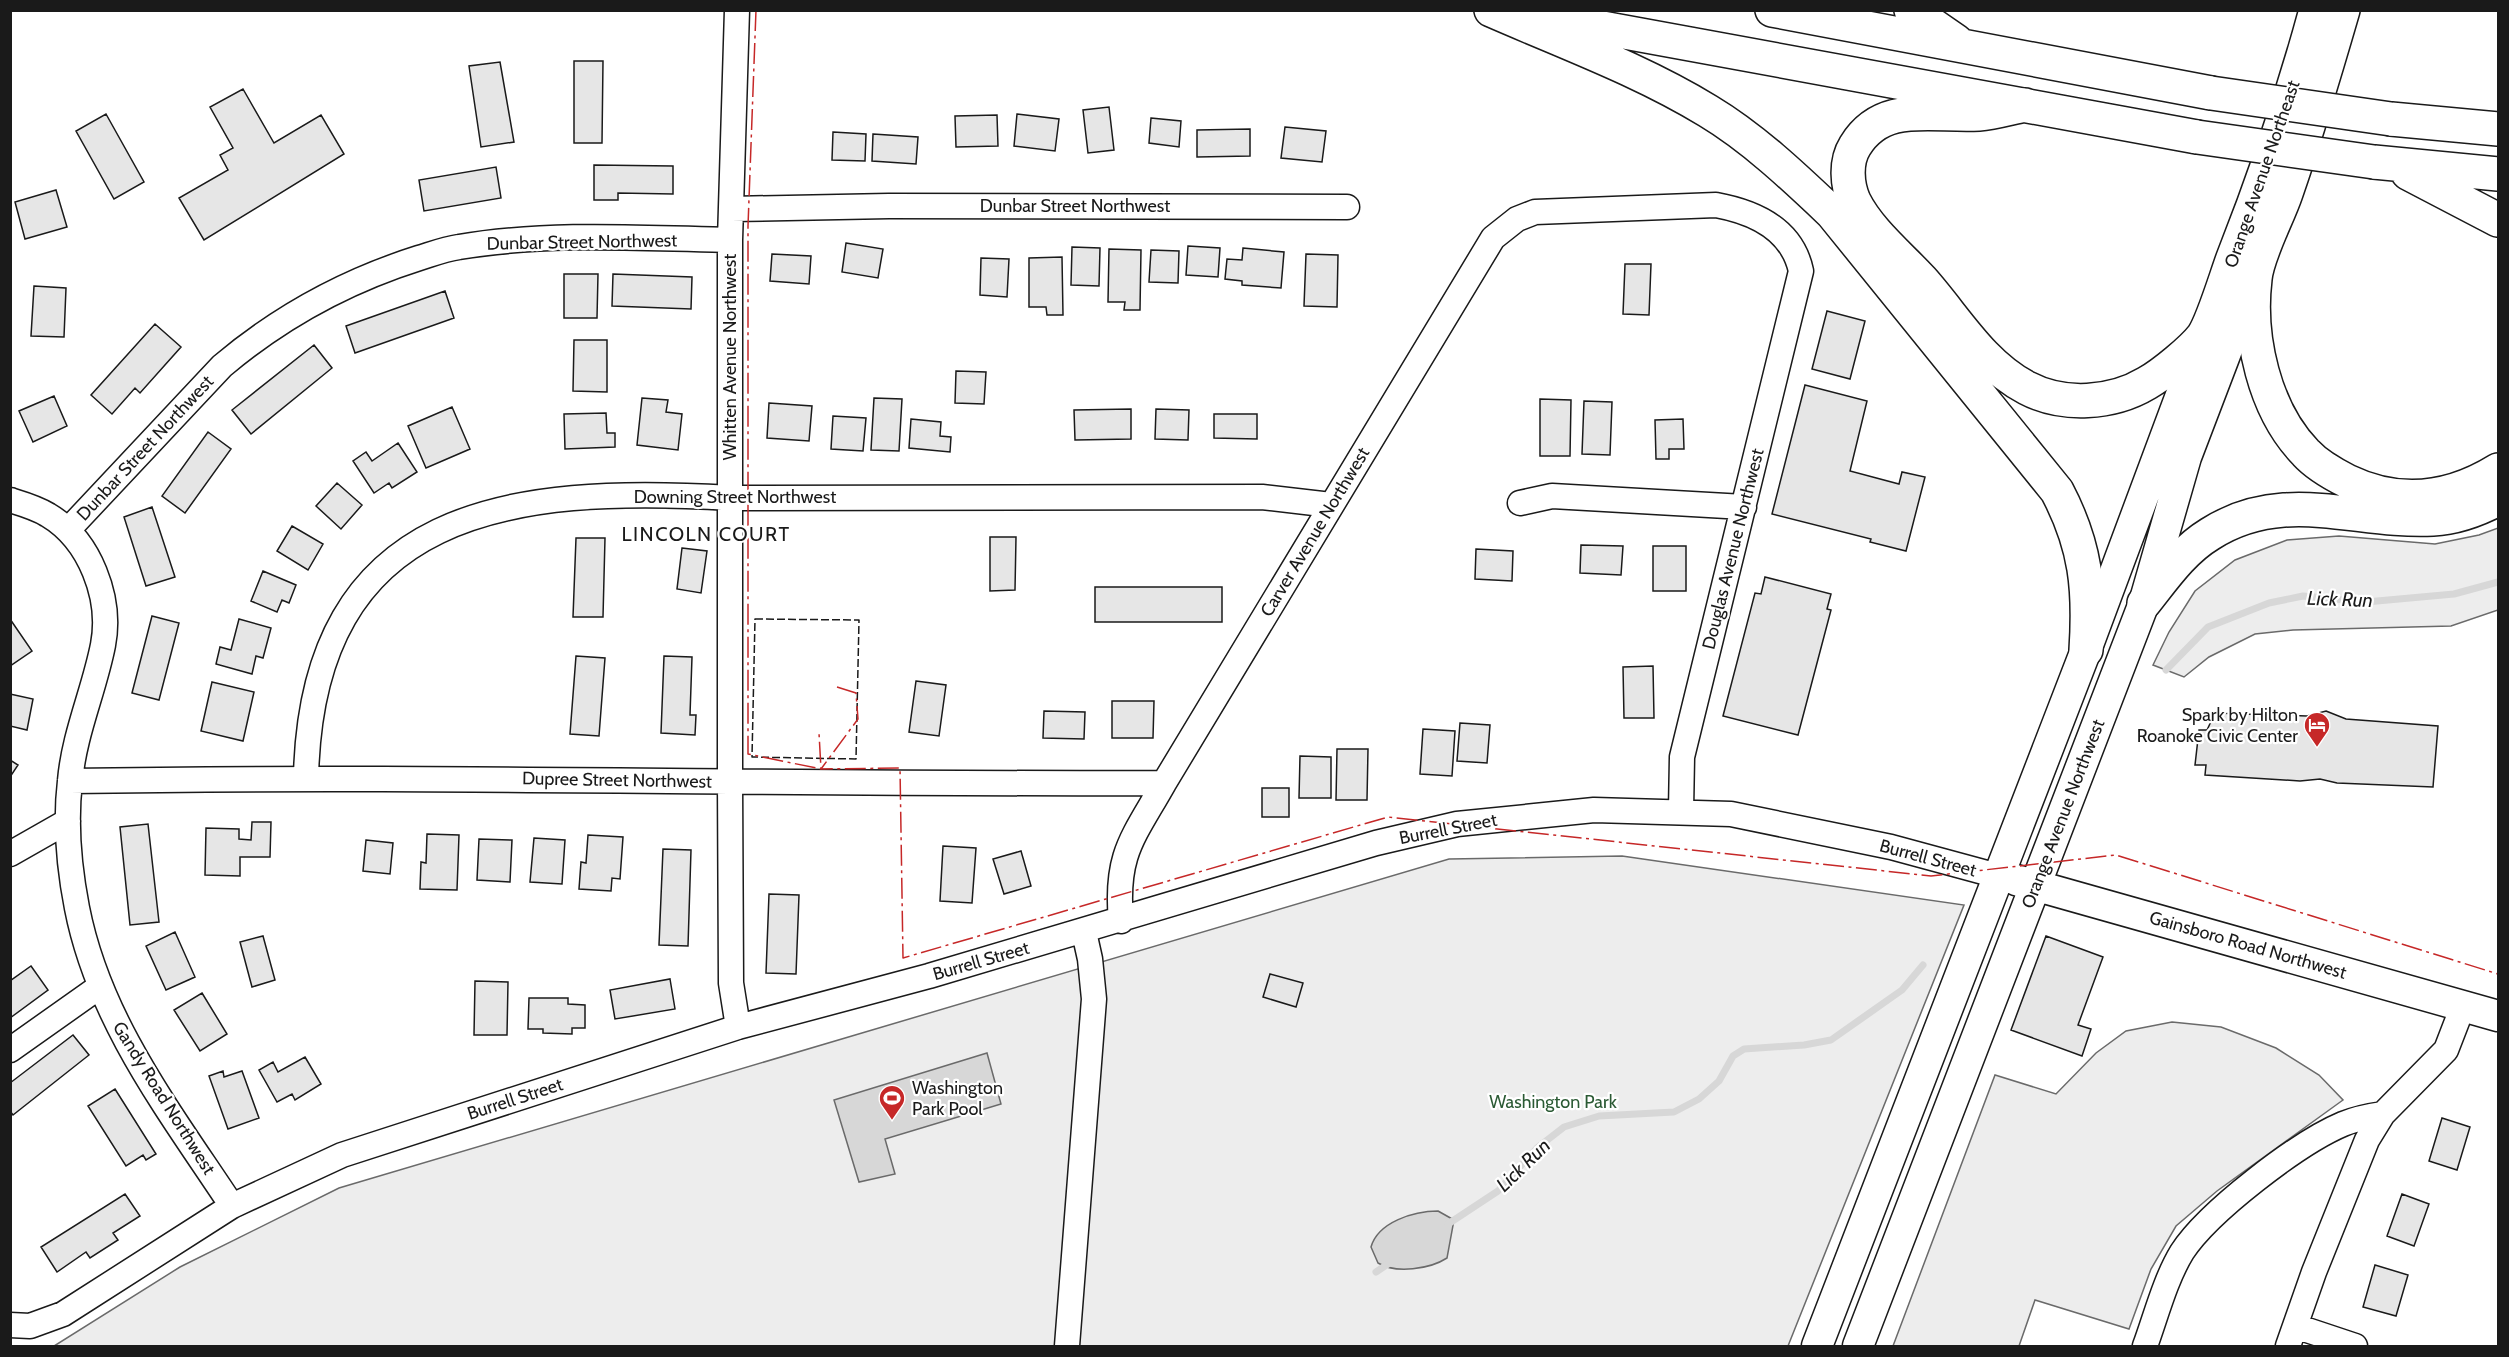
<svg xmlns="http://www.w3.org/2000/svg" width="2509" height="1357" viewBox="0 0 2509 1357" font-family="Cabin,sans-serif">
<rect width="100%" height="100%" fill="#fff"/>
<!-- built -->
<path fill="#ededed" stroke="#6a6a6a" stroke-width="1.5" d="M 2498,528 L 2498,610 L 2451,626 L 2293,630 L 2255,634 L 2209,657 L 2184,677 L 2153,665 L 2169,632 L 2195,591 L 2235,560 L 2287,540 L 2339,536 L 2435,544 L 2479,535 Z
M 1622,856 L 1964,905 L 1788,1346 L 54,1346 L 180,1267 L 339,1188 L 1449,859 Z
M 2172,1022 L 2221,1027 L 2276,1048 L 2319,1075 L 2343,1100 L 2217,1191 L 2176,1226 L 2151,1269 L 2129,1329 L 2035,1300 L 2019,1346 L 1893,1346 L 1995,1075 L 2056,1094 L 2096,1053 L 2126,1031 Z"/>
<!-- water -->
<path fill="#d7d7d7" stroke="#6a6a6a" stroke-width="1.5" d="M 987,1053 L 1001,1104 L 885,1139 L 895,1174 L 859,1182 L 834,1100 Z
M 1438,1211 L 1454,1220 L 1447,1258 C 1430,1269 1396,1274 1378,1263 L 1371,1247 C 1378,1222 1414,1211 1438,1211 Z"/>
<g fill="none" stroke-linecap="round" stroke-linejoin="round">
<!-- stream -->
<path stroke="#d7d7d7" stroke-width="7" d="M 2166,670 L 2208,627 L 2269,603 L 2303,596 L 2366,602 L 2454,594 L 2498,582
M 1448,1224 L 1498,1191 L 1537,1148 L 1564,1127 L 1599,1116 L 1674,1112 L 1699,1099 L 1719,1081 L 1733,1056 L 1744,1049 L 1804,1045 L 1831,1040 L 1902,990 L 1923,965
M 1376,1272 L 1391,1262"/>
</g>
<!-- building -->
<path fill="#e6e6e6" stroke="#1a1a1a" stroke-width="1.5" d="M 574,61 L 603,61 L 602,143 L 574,143 Z
M 500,62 L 514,142 L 481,147 L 469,66 Z
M 243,89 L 274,143 L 321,115 L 344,154 L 204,240 L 179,198 L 228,170 L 220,155 L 233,148 L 210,107 Z
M 1109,107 L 1114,150 L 1088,153 L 1083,110 Z
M 106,114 L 144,182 L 114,199 L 76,131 Z
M 1017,114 L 1059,119 L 1055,151 L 1014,146 Z
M 997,115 L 998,146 L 956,147 L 955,116 Z
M 1151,118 L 1181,121 L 1179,147 L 1149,143 Z
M 1285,127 L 1326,131 L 1322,162 L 1281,158 Z
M 1250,129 L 1250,156 L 1197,157 L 1197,130 Z
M 833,132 L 866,134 L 865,161 L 832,160 Z
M 873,134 L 918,137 L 916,164 L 872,161 Z
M 594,165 L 673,166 L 673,194 L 618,193 L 618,200 L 594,200 Z
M 496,167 L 501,198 L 424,211 L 419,180 Z
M 56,190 L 67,227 L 25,239 L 15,202 Z
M 846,243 L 883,249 L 878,278 L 842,272 Z
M 1188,246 L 1220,248 L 1218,277 L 1186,275 Z
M 1072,247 L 1100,248 L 1099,286 L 1071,285 Z
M 1243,248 L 1284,252 L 1281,288 L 1242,285 L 1242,281 L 1225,279 L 1227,259 L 1242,260 Z
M 1109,249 L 1141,250 L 1140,310 L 1124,310 L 1125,302 L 1108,302 Z
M 1151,250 L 1179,251 L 1178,283 L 1149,282 Z
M 772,254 L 811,256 L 809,284 L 770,281 Z
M 1306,254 L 1338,255 L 1337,307 L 1304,306 Z
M 1062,257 L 1063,315 L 1047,315 L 1046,307 L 1029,307 L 1029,258 Z
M 981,258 L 1009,259 L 1007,297 L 980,295 Z
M 1625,264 L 1651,264 L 1649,315 L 1623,314 Z
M 564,274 L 598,274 L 597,318 L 564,318 Z
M 613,274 L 692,277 L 691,309 L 612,306 Z
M 34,286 L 66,288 L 64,337 L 31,336 Z
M 445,291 L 454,318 L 355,353 L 346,326 Z
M 1827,311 L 1865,321 L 1850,379 L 1812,369 Z
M 155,324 L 181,347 L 140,393 L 135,388 L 112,414 L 91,395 Z
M 574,340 L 607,340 L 607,392 L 573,391 Z
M 314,345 L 332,368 L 251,434 L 232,410 Z
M 956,371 L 986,372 L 984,404 L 955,403 Z
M 1805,385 L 1867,401 L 1850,471 L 1899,484 L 1902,472 L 1925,477 L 1906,551 L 1870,542 L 1871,539 L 1772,514 Z
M 54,396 L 67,426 L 33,442 L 19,411 Z
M 642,398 L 668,400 L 666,412 L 682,414 L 678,450 L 637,445 Z
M 874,398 L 902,399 L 899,451 L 871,450 Z
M 1540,399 L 1571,400 L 1570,456 L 1540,456 Z
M 1584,401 L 1612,402 L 1610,455 L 1582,454 Z
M 769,403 L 812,406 L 809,441 L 767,438 Z
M 452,407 L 470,449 L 426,468 L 408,426 Z
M 1131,409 L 1131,439 L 1075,440 L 1074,410 Z
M 1156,409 L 1189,410 L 1188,440 L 1155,439 Z
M 606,413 L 607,433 L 615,433 L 615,447 L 565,449 L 564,414 Z
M 1214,414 L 1257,414 L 1257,439 L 1214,438 Z
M 833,416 L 866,418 L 863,451 L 831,449 Z
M 911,419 L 941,422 L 940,436 L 951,437 L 950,452 L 909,448 Z
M 1683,419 L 1684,449 L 1669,449 L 1669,459 L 1656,459 L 1655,420 Z
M 208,432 L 231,449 L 185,513 L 162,496 Z
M 398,443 L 417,472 L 392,488 L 389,483 L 374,493 L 353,461 L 366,452 L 372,461 Z
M 337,483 L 362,505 L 341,529 L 316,506 Z
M 152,507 L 175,577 L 146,586 L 124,517 Z
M 292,526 L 323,544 L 308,570 L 277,551 Z
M 990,537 L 1016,537 L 1015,590 L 990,591 Z
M 576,538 L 605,538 L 603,617 L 573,617 Z
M 1581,545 L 1623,546 L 1621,575 L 1580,573 Z
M 1653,546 L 1686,546 L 1686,591 L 1653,591 Z
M 682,548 L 707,551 L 701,593 L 677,589 Z
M 1476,549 L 1513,551 L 1512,581 L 1475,579 Z
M 263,571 L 296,585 L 289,603 L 282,600 L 277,612 L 251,601 Z
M 1765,577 L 1831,594 L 1827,609 L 1831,610 L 1798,735 L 1723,716 L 1755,593 L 1761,594 Z
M 1095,587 L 1222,587 L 1222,622 L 1095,622 Z
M 152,616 L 179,623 L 159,700 L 132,693 Z
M 10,619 L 32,651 L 10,666 Z
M 239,619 L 271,628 L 263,658 L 256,656 L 252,674 L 216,664 L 220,647 L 231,650 Z
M 576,656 L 605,658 L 599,736 L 570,734 Z
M 664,656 L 692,657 L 690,715 L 696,715 L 695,735 L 661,733 Z
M 1653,666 L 1654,718 L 1624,718 L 1623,667 Z
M 916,681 L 946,685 L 939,736 L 909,732 Z
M 212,682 L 254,692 L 243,741 L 201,731 Z
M 10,694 L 33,699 L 27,730 L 10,726 Z
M 1112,701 L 1154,701 L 1153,738 L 1112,738 Z
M 1044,711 L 1085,712 L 1084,739 L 1043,738 Z
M 2326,711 L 2346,719 L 2438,726 L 2433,787 L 2337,783 L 2320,779 L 2300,781 L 2205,775 L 2206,765 L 2195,765 L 2199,730 L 2207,730 L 2215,713 L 2307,716 Z
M 1460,723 L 1490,725 L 1487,763 L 1457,761 Z
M 1423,729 L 1455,731 L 1452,776 L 1420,774 Z
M 1337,749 L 1368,749 L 1367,800 L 1336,800 Z
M 1300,756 L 1331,757 L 1331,798 L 1299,798 Z
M 10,760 L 18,765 L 10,777 Z
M 1262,788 L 1289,788 L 1289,817 L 1262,817 Z
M 252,822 L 271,822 L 270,857 L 240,857 L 240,876 L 205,875 L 206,828 L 239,829 L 239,839 L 251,840 Z
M 148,824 L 159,922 L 130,925 L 120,827 Z
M 427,834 L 459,835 L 457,890 L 420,889 L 421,862 L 426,863 Z
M 588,835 L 623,837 L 620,879 L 612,878 L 611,891 L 579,889 L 581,862 L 586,863 Z
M 534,838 L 565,840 L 562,884 L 530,882 Z
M 479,839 L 512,840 L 510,882 L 477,880 Z
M 366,840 L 393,843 L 390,874 L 363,871 Z
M 943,846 L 976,848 L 972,903 L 940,901 Z
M 663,849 L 691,850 L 688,946 L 659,945 Z
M 1021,851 L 1031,886 L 1004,894 L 993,859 Z
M 769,894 L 799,895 L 796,974 L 766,973 Z
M 175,932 L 195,977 L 166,990 L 146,946 Z
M 263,936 L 275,980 L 252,987 L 240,942 Z
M 2046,936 L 2103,957 L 2078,1025 L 2091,1029 L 2082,1056 L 2011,1030 Z
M 31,966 L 48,990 L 10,1018 L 10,981 Z
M 1270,974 L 1303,983 L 1296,1007 L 1263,997 Z
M 670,979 L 675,1009 L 615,1019 L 610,990 Z
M 475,981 L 508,982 L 507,1035 L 474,1035 Z
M 202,993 L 227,1034 L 200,1051 L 174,1010 Z
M 529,998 L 568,998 L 568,1004 L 585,1005 L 585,1028 L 572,1028 L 572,1034 L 543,1033 L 543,1029 L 528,1029 Z
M 73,1035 L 89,1055 L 13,1115 L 10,1111 L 10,1083 Z
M 305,1057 L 321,1084 L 295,1100 L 292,1094 L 277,1102 L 259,1070 L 273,1062 L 278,1072 Z
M 223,1071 L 224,1077 L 242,1071 L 259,1118 L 228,1129 L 209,1076 Z
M 115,1089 L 156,1154 L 146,1160 L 143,1155 L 126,1166 L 88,1106 Z
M 2442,1118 L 2470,1127 L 2457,1170 L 2429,1161 Z
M 125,1194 L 140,1216 L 113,1233 L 118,1240 L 90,1258 L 86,1252 L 57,1272 L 41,1247 Z
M 2402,1194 L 2429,1204 L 2414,1246 L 2387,1236 Z
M 2375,1265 L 2408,1275 L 2396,1316 L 2363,1307 Z"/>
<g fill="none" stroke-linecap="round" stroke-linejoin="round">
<!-- minor casing -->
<g stroke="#1a1a1a" stroke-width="27">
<path id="minor" d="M 737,10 L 730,240 L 730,781 L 731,983 L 738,1027
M 731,209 L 889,206 L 1347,207
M 10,500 C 23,504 37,508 48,515 C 90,540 112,598 103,645 C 94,691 74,734 70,781 C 65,823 69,867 77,908 C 99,1021 170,1112 232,1206
M 1520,503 L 1552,496 L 1744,507
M 68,530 L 222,366 C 280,317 346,281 419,258 C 432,254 445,249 459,247 C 548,232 641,238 730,240
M 306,777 C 312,507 511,485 731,498 L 1262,497 L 1331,505
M 70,781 C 435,775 799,785 1164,783
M 10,854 L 68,821
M 1121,921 C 1115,854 1133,838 1164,783 L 1493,238 L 1517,219 L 1535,212 L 1716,205 C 1754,212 1792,229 1801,271 L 1682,757 L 1681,811
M 10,1050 L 99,987
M 10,1325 L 30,1326 L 63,1314 L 232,1206 L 342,1155 L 738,1027 L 929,976 L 1376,843 L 1457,824 L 1594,810 L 1731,814 L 1891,847 L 1998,876
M 2295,1326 L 2355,1346
M 1067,1346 L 1094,999 L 1090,959 L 1084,932
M 2145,1346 C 2156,1316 2165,1280 2182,1252 C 2208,1212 2298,1143 2343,1124 C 2355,1119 2369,1116 2383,1114
M 2288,1346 L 2314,1272 L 2367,1140 L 2383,1114 L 2446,1050 L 2463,1006"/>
</g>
<!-- major casing -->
<g stroke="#1a1a1a" stroke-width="33">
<path id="major" d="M 2016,880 L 2498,1016
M 1817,1346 L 2086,650 L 2203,336
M 1858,1346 L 2144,603 L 2186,457 L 2252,284"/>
</g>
<!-- highway casing -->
<g stroke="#1a1a1a" stroke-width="36">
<path id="highway" d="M 1491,10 C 1564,42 1641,70 1708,111 C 1753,138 1794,177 1832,213 L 2057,491 C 2086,546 2090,589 2086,650
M 1772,10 L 2211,93
M 1911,10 L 1956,41
M 2343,10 C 2325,72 2307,133 2286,193 C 2278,217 2257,255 2255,279 C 2248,337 2264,410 2306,453 C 2317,465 2333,474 2347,481 C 2399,506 2451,499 2498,470
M 1537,16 L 2197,137
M 2025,105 C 2010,108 1994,113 1979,114 C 1933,117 1883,100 1855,146 C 1845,162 1847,185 1854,201 C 1869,231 1900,256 1922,280 C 1955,317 1981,364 2027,388 C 2063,407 2112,404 2147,383 C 2163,374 2192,350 2203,336 C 2213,321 2226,277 2233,258 C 2265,177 2293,95 2316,10
M 2391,119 L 2498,129
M 2374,162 L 2498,174
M 2408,173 L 2498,220
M 2144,603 C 2164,578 2182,551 2210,534 C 2284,487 2355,523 2433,519 C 2455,518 2479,509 2498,499"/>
</g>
<!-- minor -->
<use href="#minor" stroke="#fff" stroke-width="24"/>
<!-- major -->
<use href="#major" stroke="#fff" stroke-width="30"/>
<!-- highway -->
<use href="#highway" stroke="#fff" stroke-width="33"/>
<!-- highway-bridge casing -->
<g stroke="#1a1a1a" stroke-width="36" stroke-linecap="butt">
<path id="highway-bridge" d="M 2211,93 L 2391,119
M 2197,137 L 2374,162"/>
</g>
<!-- highway-bridge -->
<use href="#highway-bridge" stroke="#fff" stroke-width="33"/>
<!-- fence -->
<path stroke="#1a1a1a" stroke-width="1.5" stroke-dasharray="8 3" stroke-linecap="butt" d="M 755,619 L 859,620 L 856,759 L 752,757 Z"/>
<!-- power -->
<path stroke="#c62828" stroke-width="1.5" stroke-dasharray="21 4.5 3 4.5" stroke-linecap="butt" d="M 756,10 L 748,226 L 748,754 L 821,769 L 819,733
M 837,687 L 856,693 L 858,719 L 821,769 L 900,768 L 903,958 L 1388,817 L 1931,876 L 2116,855 L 2498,974"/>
</g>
<!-- icons -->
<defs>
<g id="hotel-pin" transform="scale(1.35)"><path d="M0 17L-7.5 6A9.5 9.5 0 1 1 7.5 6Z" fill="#c62828" stroke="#fff"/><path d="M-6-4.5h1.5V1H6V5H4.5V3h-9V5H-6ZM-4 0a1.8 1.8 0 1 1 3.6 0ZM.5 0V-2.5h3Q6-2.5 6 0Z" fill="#fff"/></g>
<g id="stadium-pin" transform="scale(1.35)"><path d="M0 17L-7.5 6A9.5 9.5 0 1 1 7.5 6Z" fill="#c62828" stroke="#fff"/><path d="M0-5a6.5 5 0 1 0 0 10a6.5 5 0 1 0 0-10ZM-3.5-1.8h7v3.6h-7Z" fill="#fff"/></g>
</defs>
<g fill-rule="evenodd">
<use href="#hotel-pin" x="2317" y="725"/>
<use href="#stadium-pin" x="892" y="1098"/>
</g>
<g text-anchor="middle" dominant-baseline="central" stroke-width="4.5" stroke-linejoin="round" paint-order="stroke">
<!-- street labels -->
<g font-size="18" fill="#1a1a1a" stroke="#fff">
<text transform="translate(2262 174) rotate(-71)">Orange Avenue Northeast</text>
<text x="1075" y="206">Dunbar Street Northwest</text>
<text transform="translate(582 242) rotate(-1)">Dunbar Street Northwest</text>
<text transform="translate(730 357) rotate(-90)">Whitten Avenue Northwest</text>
<text transform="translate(145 448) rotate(-47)">Dunbar Street Northwest</text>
<text x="735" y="497">Downing Street Northwest</text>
<text transform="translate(1315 532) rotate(-59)">Carver Avenue Northwest</text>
<text transform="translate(1733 549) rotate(-76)">Douglas Avenue Northwest</text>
<text transform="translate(617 780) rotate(1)">Dupree Street Northwest</text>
<text transform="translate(2063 814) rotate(-69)">Orange Avenue Northwest</text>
<text transform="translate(1448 829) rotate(-11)">Burrell Street</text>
<text transform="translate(1928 858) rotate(15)">Burrell Street</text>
<text transform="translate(2248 945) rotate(16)">Gainsboro Road Northwest</text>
<text transform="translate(981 961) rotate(-16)">Burrell Street</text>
<text transform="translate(164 1098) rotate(58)">Gandy Road Northwest</text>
<text transform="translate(515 1099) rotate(-18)">Burrell Street</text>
</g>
<!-- poi labels -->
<g font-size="18" fill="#1a1a1a" stroke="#fff" text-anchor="end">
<text x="2298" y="715">Spark by Hilton<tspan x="2298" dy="21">Roanoke Civic Center</tspan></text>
<text x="912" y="1088" text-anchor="start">Washington<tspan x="912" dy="21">Park Pool</tspan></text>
</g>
<!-- park labels -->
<g font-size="18" fill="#2b5a34" stroke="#fff">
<text x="1553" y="1102">Washington Park</text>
</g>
<!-- neighbourhood labels -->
<g font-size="20" letter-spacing="1.5" fill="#1a1a1a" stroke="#fff">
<text x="706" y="534">LINCOLN COURT</text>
</g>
<!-- water labels -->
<g font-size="20" font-style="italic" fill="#1a1a1a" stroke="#fff">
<text transform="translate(2340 599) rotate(2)">Lick Run</text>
<text transform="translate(1523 1165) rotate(-44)">Lick Run</text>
</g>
</g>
<!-- border -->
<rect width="2509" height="1357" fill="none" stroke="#1a1a1a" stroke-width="24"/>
</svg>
